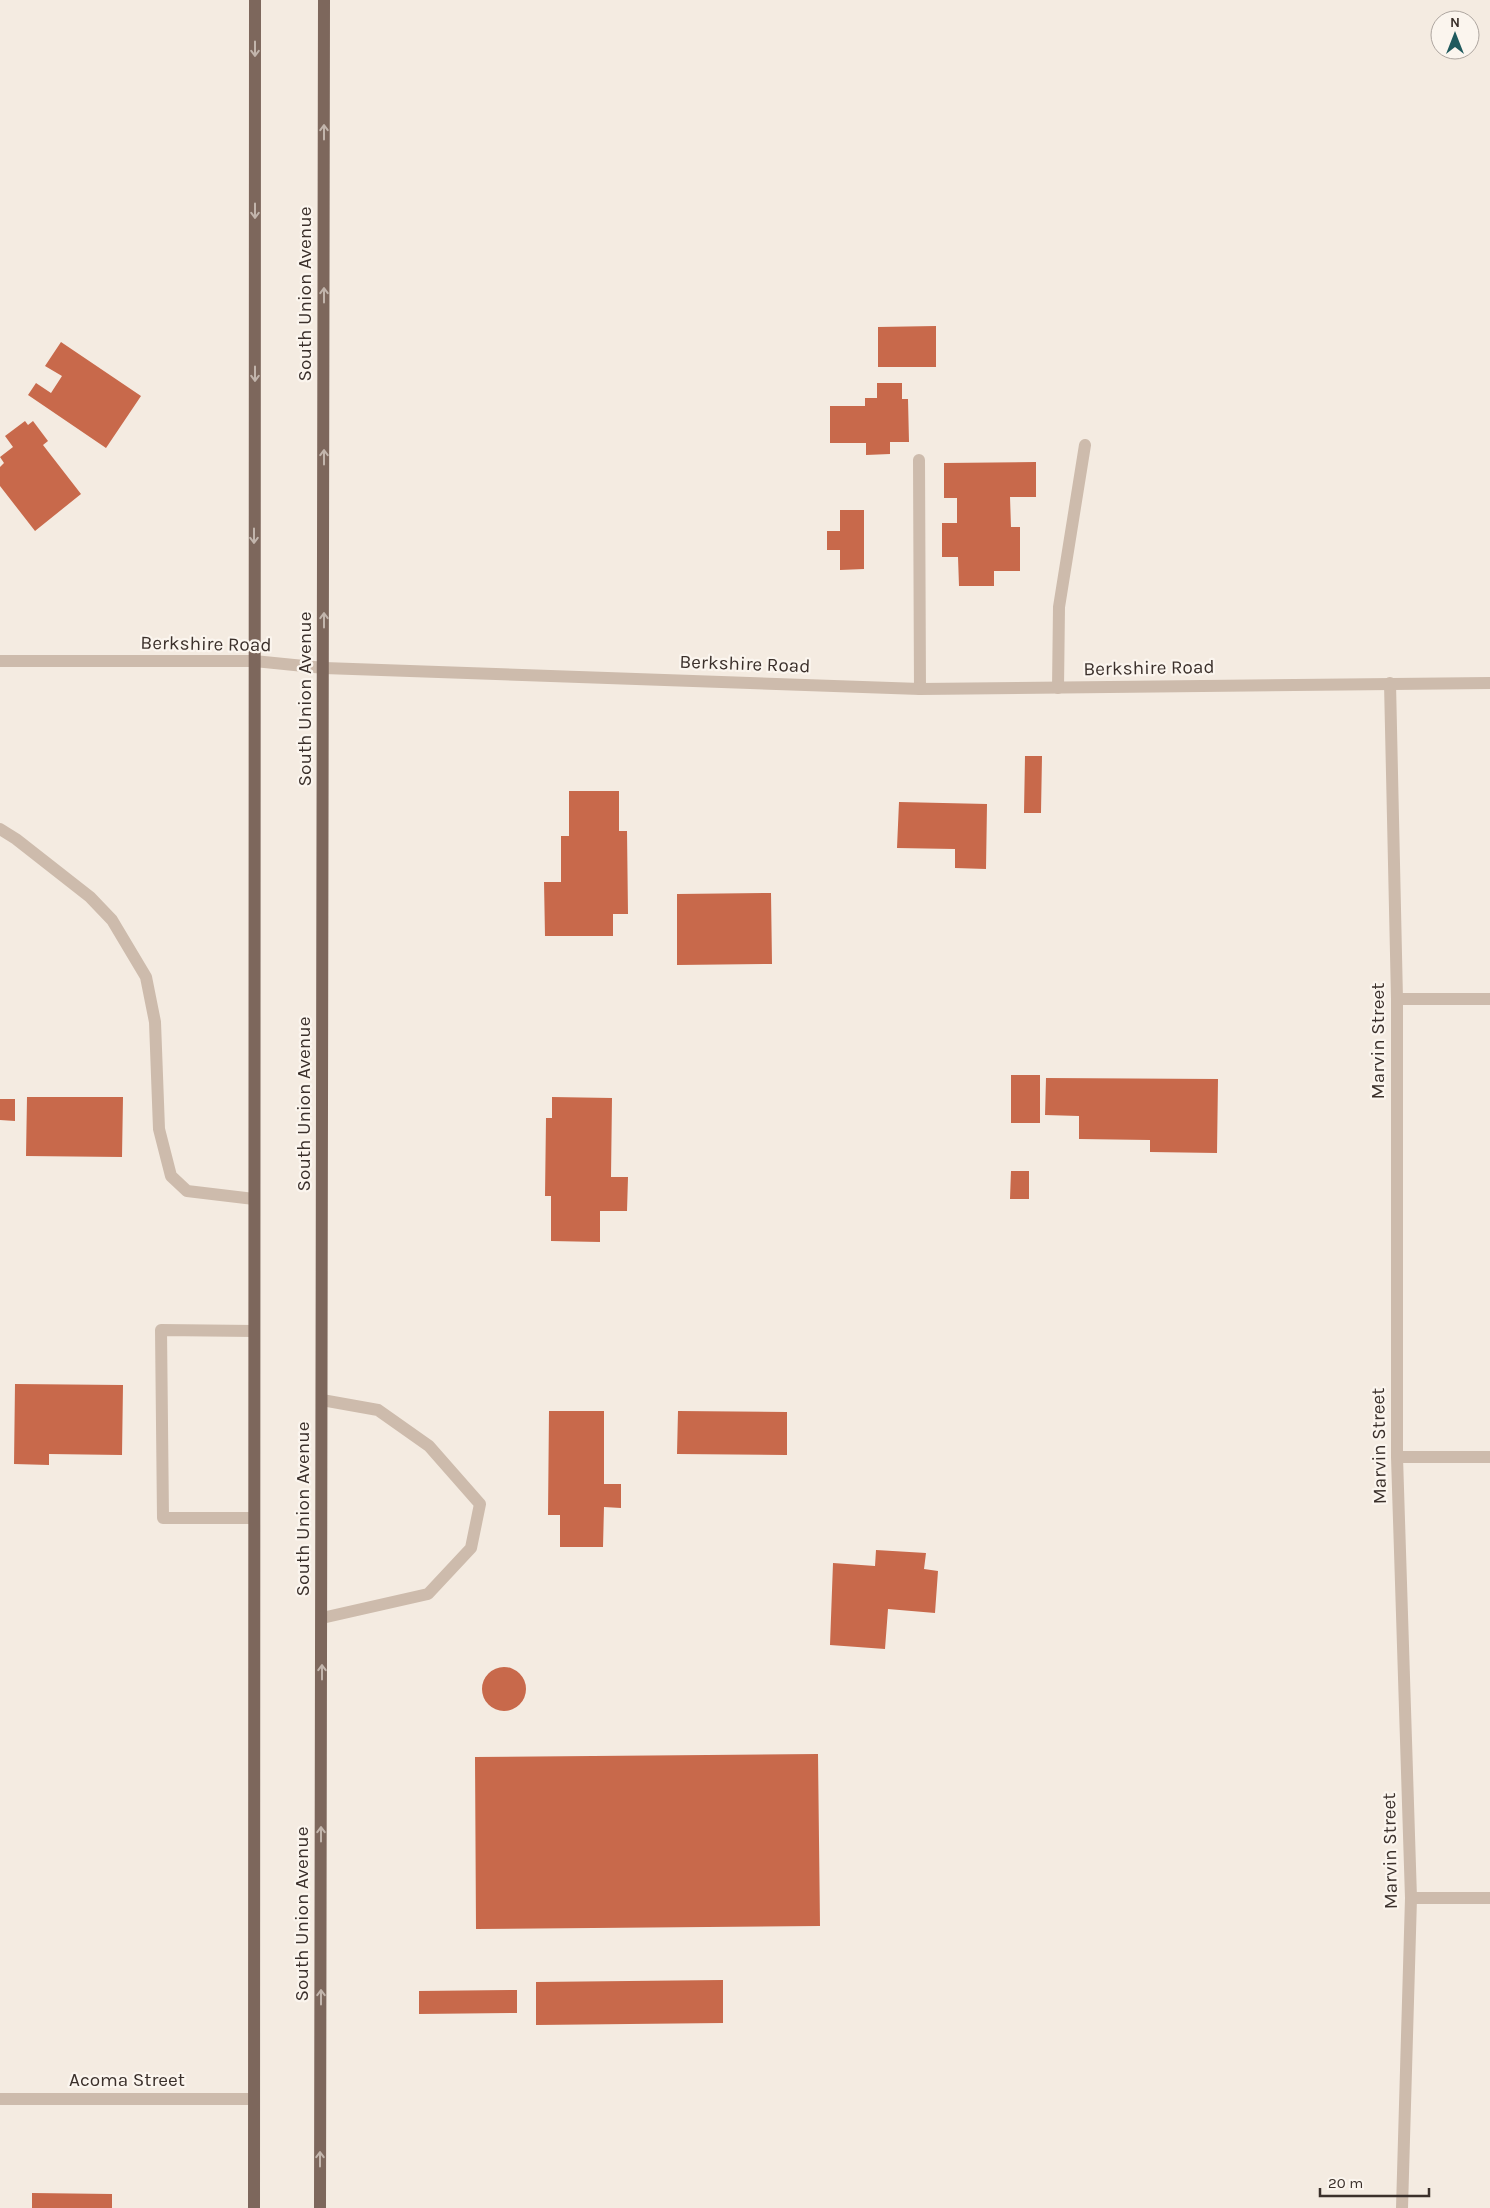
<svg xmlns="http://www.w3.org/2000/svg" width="1490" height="2208" viewBox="0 0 1490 2208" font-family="Karla,sans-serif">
<rect width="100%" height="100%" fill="#f4ebe1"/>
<!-- building -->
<path fill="#c8694b" d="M 936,326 L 936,367 L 878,367 L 878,327 Z
M 61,342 L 141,396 L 106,448 L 28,395 L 36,383 L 51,393 L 62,376 L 45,366 Z
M 877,383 L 902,383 L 902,399 L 908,399 L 909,442 L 890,442 L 890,454 L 866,455 L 866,443 L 830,443 L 830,406 L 865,406 L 865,398 L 877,398 Z
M 25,421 L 28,425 L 33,421 L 48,441 L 43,445 L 81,494 L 35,531 L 0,486 L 0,467 L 4,463 L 0,457 L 13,447 L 5,436 Z
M 1036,462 L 1036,497 L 1010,497 L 1011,527 L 1020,527 L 1020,571 L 994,571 L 994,586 L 959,586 L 958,557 L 942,557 L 942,523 L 957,523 L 957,498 L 944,498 L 944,463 Z
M 840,510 L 864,510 L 864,569 L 840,570 L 840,550 L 827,550 L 827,531 L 840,531 Z
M 1025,756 L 1042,756 L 1041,813 L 1024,813 Z
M 569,791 L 619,791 L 619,831 L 627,831 L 628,914 L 613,914 L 613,936 L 545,936 L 544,882 L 561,882 L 561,836 L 569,836 Z
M 899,802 L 987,804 L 986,869 L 955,868 L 955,849 L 897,848 Z
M 771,893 L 772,964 L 677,965 L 677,894 Z
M 1011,1075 L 1040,1075 L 1040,1123 L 1011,1123 Z
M 1046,1078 L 1218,1079 L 1217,1153 L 1150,1152 L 1150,1140 L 1079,1139 L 1079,1116 L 1045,1115 Z
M 27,1097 L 123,1097 L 122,1157 L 26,1156 Z
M 552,1097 L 612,1098 L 611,1177 L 628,1177 L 627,1211 L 600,1211 L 600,1242 L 551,1241 L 551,1196 L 545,1196 L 546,1118 L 552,1118 Z
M 0,1099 L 15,1099 L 15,1121 L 0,1120 Z
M 1011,1171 L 1029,1171 L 1029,1199 L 1010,1199 Z
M 15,1384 L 123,1385 L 122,1455 L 49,1454 L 49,1465 L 14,1464 Z
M 549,1411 L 604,1411 L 604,1484 L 621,1484 L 621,1508 L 604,1507 L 603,1547 L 560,1547 L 560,1515 L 548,1515 Z
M 678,1411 L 787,1412 L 787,1455 L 677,1454 Z
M 876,1550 L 926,1553 L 924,1569 L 938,1571 L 935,1613 L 888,1609 L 885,1649 L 830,1645 L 833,1563 L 875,1566 Z
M482 1689a22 22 0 1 1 44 0a22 22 0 1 1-44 0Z
M 818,1754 L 820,1926 L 476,1929 L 475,1757 Z
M 723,1980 L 723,2023 L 536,2025 L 536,1982 Z
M 517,1990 L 517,2013 L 419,2014 L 419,1991 Z
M 32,2193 L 112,2194 L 112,2208 L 32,2208 Z"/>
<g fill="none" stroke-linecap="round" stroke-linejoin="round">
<!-- service -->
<path stroke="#cdbbac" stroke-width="12" d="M 919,460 L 920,689
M 1058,688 L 1059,607 L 1085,445
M 0,829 L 16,839 L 90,897 L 112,920 L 146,977 L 155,1022 L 159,1129 L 171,1176 L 187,1191 L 254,1199
M 254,1331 L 161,1330 L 163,1518 L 254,1518
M 322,1400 L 378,1410 L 429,1446 L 480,1504 L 471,1548 L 428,1594 L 322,1618"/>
<!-- minor -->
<path stroke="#cdbbac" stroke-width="12" d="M 0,661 L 254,661 L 324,668
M 1390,683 L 1397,999 L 1397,1457 L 1411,1898 L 1402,2208
M 1397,999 L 1490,999
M 1397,1457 L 1490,1457
M 1411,1898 L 1490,1898
M 0,2099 L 253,2099"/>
<!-- tertiary -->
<path stroke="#cdbbac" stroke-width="12" d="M 324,668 L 920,689 L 1490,683"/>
<!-- primary -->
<path stroke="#7d675c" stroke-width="12" d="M 254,2208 L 255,0
M 320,2208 L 324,0"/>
</g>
<!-- one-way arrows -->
<defs><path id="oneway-shaft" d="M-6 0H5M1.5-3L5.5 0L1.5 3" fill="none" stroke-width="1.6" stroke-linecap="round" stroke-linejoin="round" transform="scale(1.25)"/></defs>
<g stroke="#c2b5ac">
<use href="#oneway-shaft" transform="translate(255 49) rotate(90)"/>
<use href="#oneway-shaft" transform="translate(324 132) rotate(-90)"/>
<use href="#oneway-shaft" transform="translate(255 211) rotate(90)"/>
<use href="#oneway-shaft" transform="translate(324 295) rotate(-90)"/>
<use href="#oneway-shaft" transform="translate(255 374) rotate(90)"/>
<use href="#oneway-shaft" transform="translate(324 457) rotate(-90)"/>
<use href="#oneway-shaft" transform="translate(254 536) rotate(90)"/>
<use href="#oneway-shaft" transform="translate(324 620) rotate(-90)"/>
<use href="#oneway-shaft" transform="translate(322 1672) rotate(-90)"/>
<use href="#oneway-shaft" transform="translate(321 1834) rotate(-90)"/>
<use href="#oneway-shaft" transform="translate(321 1997) rotate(-90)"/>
<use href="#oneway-shaft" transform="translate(320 2159) rotate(-90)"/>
</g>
<g text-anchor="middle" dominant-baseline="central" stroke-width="4.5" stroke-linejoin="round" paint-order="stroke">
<!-- street labels -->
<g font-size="19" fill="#3b302b" stroke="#fbf5ee">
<text transform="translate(305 294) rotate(-90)">South Union Avenue</text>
<text transform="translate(206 644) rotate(1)">Berkshire Road</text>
<text transform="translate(745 664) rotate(2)">Berkshire Road</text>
<text transform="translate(1149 668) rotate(-1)">Berkshire Road</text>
<text transform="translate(305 699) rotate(-90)">South Union Avenue</text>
<text transform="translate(1378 1041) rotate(-90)">Marvin Street</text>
<text transform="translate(304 1104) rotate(-90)">South Union Avenue</text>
<text transform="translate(1379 1446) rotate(-91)">Marvin Street</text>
<text transform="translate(303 1509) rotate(-90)">South Union Avenue</text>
<text transform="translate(1390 1851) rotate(-91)">Marvin Street</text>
<text transform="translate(302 1914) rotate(-90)">South Union Avenue</text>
<text x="127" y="2080">Acoma Street</text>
</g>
</g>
<!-- north arrow -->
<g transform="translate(1455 35)"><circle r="24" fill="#fbf5ee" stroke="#aea6a0"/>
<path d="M0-4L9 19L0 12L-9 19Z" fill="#1f5a5e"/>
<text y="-8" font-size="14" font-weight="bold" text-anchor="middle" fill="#3b302b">N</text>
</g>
<!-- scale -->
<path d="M1320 2188v8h109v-8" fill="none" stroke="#3b302b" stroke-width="2.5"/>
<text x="1328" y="2188" font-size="15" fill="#3b302b" stroke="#fbf5ee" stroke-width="4" paint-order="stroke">20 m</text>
</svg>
